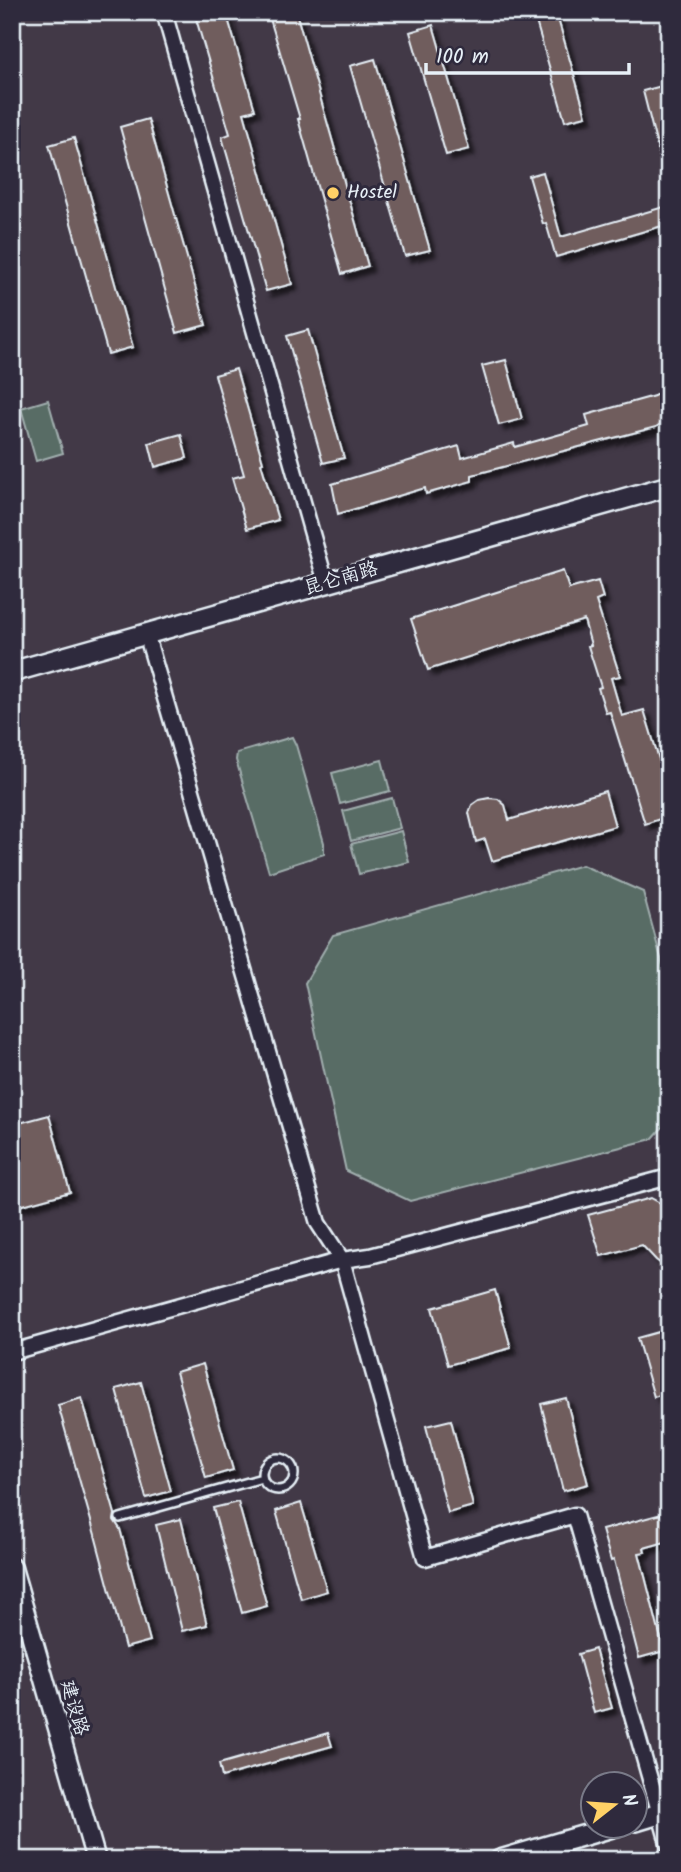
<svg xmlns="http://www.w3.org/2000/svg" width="681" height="1872" viewBox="0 0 681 1872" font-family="Kalam,'LXGW WenKai TC',sans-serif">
<defs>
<filter id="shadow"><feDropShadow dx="5.5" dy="5.5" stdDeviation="2" flood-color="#0009"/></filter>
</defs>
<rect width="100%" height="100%" fill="#423947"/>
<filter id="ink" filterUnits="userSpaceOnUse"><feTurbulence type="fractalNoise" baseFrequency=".0143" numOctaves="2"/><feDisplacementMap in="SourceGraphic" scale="14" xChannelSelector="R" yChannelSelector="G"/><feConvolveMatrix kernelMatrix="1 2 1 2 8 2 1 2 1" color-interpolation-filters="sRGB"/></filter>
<g filter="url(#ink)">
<!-- green -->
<path fill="#596c65" stroke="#a0aeae" stroke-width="2" d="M 48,400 L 63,453 L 36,461 L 21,408 Z
M 292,737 L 296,745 L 324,843 L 324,854 L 269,872 L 236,760 L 237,753 Z
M 382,760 L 390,791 L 340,804 L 332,773 Z
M 392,798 L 400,828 L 351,841 L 343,811 Z
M 401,831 L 409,862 L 359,874 L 351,844 Z
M 582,865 L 643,892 L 669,988 L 669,1120 L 652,1139 L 410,1201 L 346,1171 L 305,983 L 333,935 Z"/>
<!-- building -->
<path fill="#705d5d" stroke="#e8f1f8" stroke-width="2" filter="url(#shadow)" d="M 194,12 L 226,12 L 255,110 L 244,113 L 292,284 L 266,291 L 222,137 L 230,134 Z
M 268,12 L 296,12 L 368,266 L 342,274 L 298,119 L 300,119 Z
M 554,12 L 556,12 L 586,116 L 565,121 L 535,18 Z
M 433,25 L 469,149 L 446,155 L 410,32 Z
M 375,59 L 430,250 L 405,256 L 350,66 Z
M 669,84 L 669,177 L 665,178 L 643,91 Z
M 148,119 L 206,325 L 177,333 L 120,127 Z
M 74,138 L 133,347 L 108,354 L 49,145 Z
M 543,172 L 561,237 L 667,206 L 669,224 L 556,257 L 546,223 L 543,224 L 529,176 Z
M 308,330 L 344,458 L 323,463 L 287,336 Z
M 506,360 L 522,419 L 499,425 L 482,366 Z
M 236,369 L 263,462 L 261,463 L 278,520 L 247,529 L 232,478 L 244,475 L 215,375 Z
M 669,385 L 669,418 L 656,427 L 472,475 L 472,481 L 426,494 L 425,488 L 338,514 L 332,484 L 459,446 L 462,458 L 514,443 L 515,447 L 589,426 L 586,415 L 654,396 Z
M 181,434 L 187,458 L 155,467 L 149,443 Z
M 563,571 L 569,589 L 598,581 L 603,598 L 596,601 L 620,676 L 611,678 L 622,716 L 644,710 L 669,792 L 669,816 L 645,824 L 610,712 L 606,713 L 598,688 L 601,687 L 588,646 L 591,645 L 584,620 L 428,670 L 411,619 Z
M 605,791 L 615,826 L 492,861 L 485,839 L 476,842 L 469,813 L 472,805 L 479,800 L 489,798 L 498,799 L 505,805 L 509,820 Z
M 49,1115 L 70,1192 L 12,1208 L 12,1125 Z
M 651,1198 L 669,1208 L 669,1270 L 656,1260 L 642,1245 L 601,1256 L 588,1215 Z
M 495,1290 L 511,1348 L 448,1365 L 432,1308 Z
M 669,1329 L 669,1392 L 654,1397 L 637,1338 Z
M 203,1364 L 233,1470 L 206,1478 L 176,1372 Z
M 141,1382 L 171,1491 L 146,1498 L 116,1389 Z
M 82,1398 L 115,1514 L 114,1520 L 120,1529 L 150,1641 L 125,1648 L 95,1535 L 58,1405 Z
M 566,1398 L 588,1484 L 563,1491 L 541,1404 Z
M 451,1420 L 473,1506 L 448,1513 L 426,1426 Z
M 238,1502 L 267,1606 L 242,1613 L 213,1508 Z
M 301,1503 L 327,1591 L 301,1599 L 276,1511 Z
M 669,1512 L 669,1541 L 644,1548 L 645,1552 L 639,1553 L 664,1651 L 639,1658 L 614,1560 L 611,1561 L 602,1530 Z
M 181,1519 L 207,1625 L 182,1631 L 156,1525 Z
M 595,1649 L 612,1708 L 594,1713 L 578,1654 Z
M 328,1733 L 332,1746 L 222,1777 L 219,1764 Z"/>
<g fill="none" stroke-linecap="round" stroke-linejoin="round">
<!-- service casing -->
<g stroke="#e8f1f8" stroke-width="12">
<path id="service" d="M262 1474a16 16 0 1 1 32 0a16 16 0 1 1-32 0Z
M 120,1518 L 262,1478"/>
</g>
<!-- minor casing -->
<g stroke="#e8f1f8" stroke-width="19">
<path id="minor" d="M 164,12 L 326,583
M 146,633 L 318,1223 L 342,1260 L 425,1558 L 575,1515 L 669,1846
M 12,1352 L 342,1260 L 370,1256 L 669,1177"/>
</g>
<!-- tertiary casing -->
<g stroke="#e8f1f8" stroke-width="23">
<path id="tertiary" d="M 12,1568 L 96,1860"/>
</g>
<!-- secondary casing -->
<g stroke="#e8f1f8" stroke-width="24">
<path id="secondary" d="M 12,672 L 669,486
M 636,1821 L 669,1811
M 500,1860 L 616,1826"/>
</g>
<!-- service -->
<use href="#service" stroke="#2f2a3d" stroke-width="7"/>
<!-- minor -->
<use href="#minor" stroke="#2f2a3d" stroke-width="14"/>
<!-- tertiary -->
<use href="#tertiary" stroke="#2f2a3d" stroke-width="18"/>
<!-- secondary -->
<use href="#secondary" stroke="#2f2a3d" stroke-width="19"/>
</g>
</g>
<!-- markers -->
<circle fill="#ffd166" stroke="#2f2a3d" stroke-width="2.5" cx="333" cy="193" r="7"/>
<g text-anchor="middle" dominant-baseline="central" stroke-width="6" stroke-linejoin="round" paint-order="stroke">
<!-- poi labels -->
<g font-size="19" fill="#e8f1f8" stroke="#2f2a3d" text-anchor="start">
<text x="347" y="193">Hostel</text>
</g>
<!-- street labels -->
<g font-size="19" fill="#e8f1f8" stroke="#2f2a3d">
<text transform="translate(341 579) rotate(-16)">昆仑南路</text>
<text transform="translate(74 1708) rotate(74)">建设路</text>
</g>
</g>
<!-- margin -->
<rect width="681" height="1872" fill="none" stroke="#2f2a3d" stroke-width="42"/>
<rect x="21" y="21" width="639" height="1830" fill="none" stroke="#e8f1f8" stroke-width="2.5" filter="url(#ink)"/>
<!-- north arrow -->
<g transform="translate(614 1805) rotate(73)"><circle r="33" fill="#2f2a3d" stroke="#797a88" stroke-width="2"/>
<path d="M0-5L12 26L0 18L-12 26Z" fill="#ffd166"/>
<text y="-10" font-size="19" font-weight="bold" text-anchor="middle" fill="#e8f1f8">N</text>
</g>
<!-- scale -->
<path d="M426 63v10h203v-10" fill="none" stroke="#e8f1f8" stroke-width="3.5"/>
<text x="436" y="63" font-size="21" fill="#e8f1f8" stroke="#2f2a3d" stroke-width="5" paint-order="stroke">100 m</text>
</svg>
